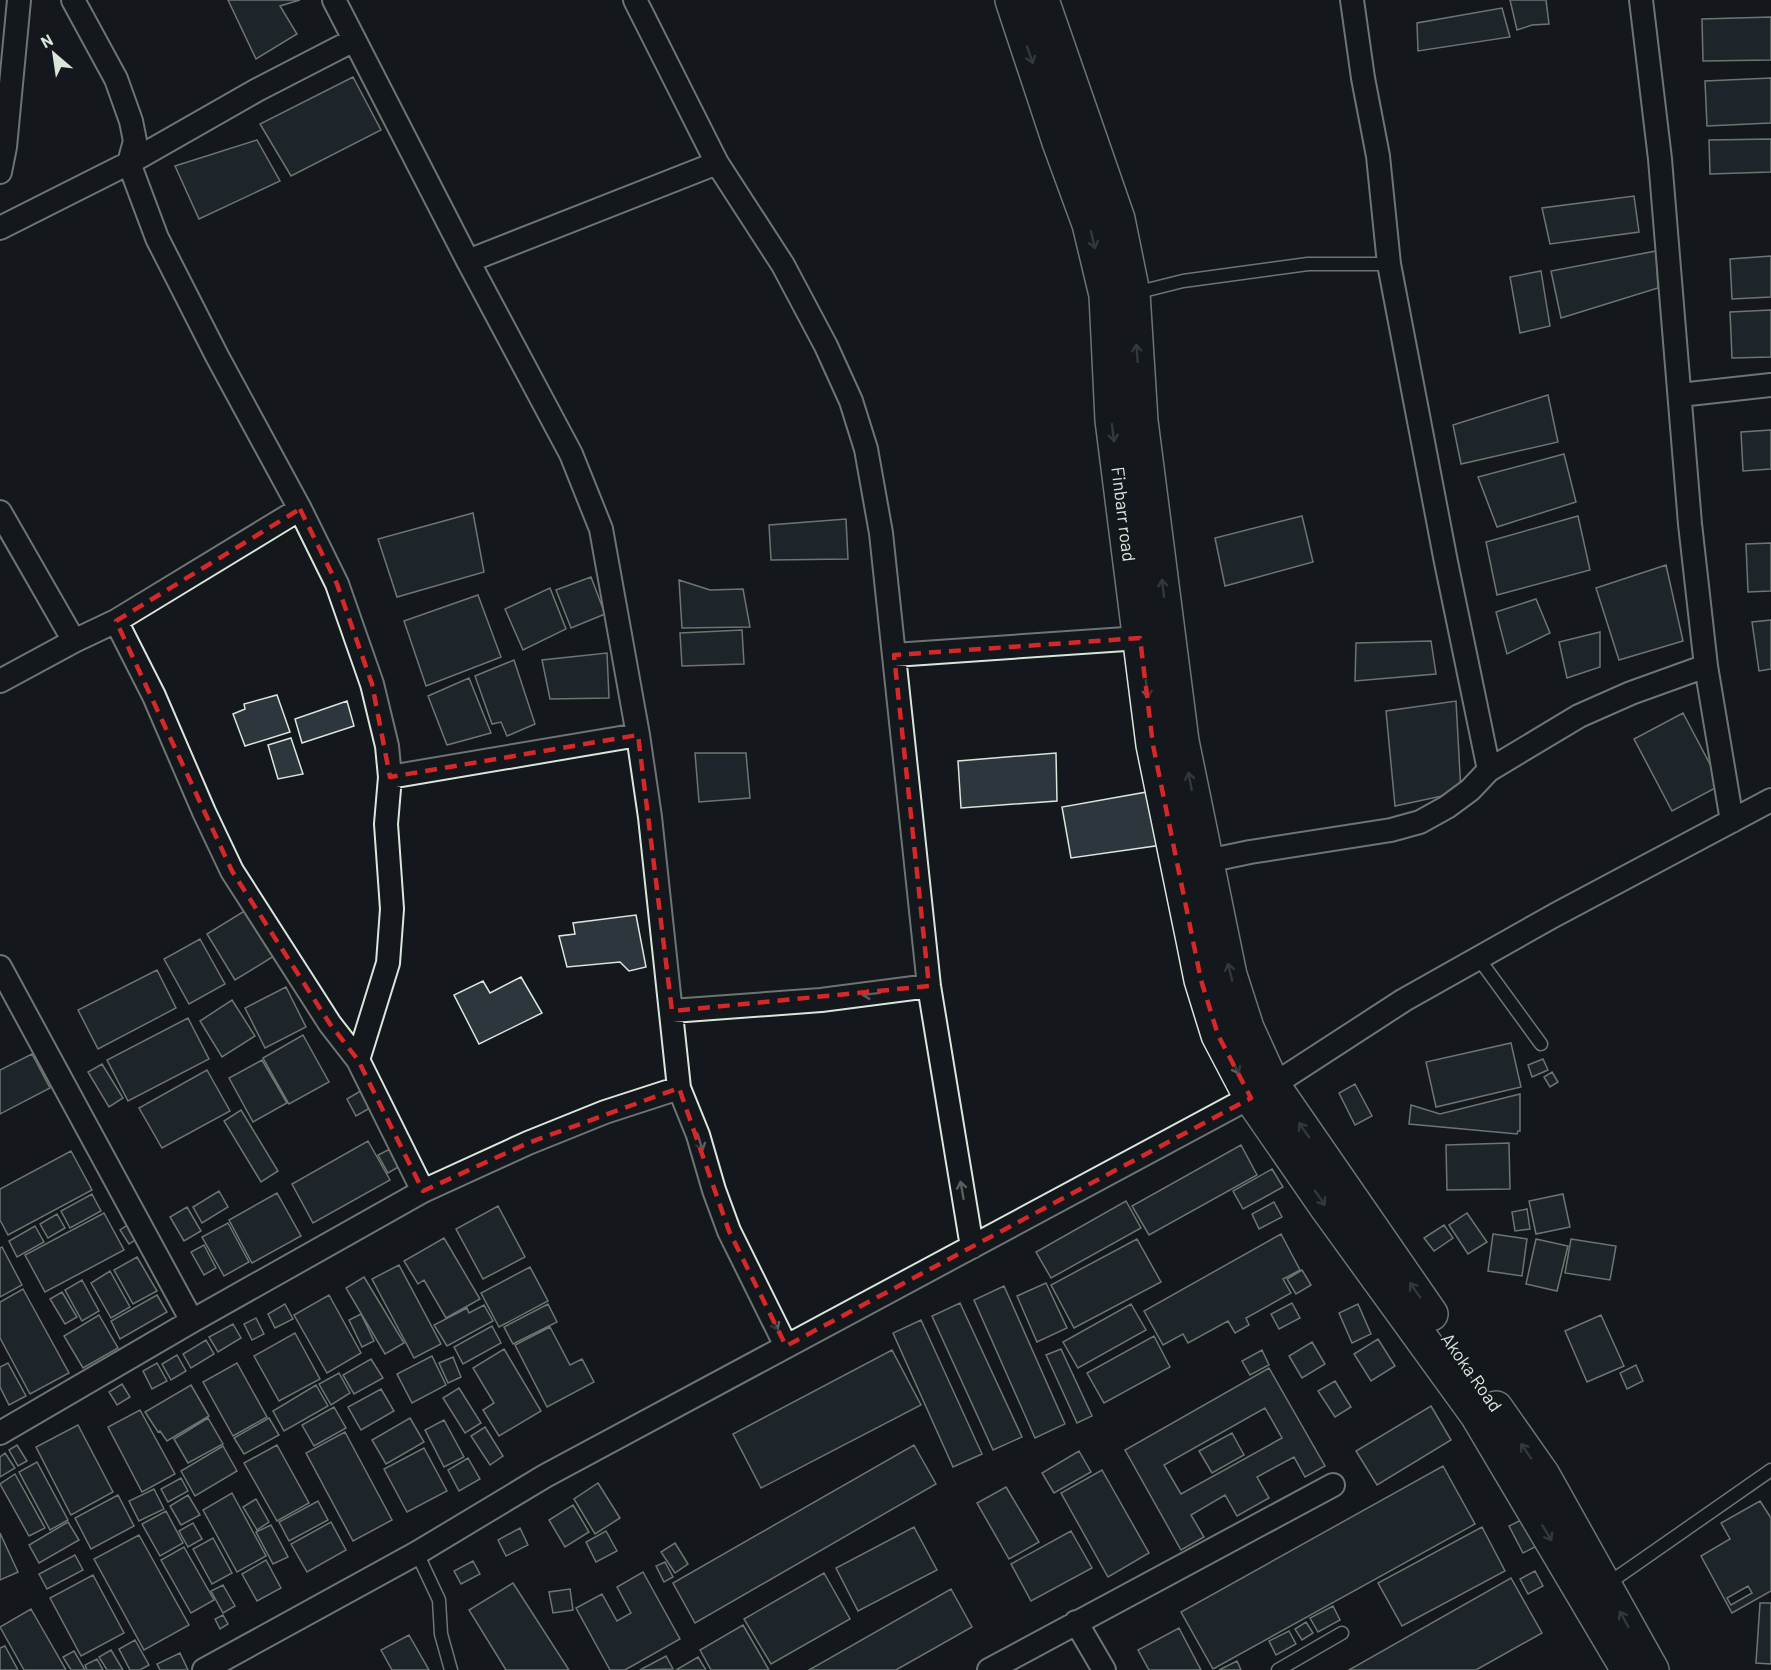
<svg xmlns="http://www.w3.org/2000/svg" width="1771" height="1670" viewBox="0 0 1771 1670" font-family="Barlow,sans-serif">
<rect width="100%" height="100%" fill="#14181c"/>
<!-- building -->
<path fill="#2c363c" stroke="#d8e6dc" stroke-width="1.5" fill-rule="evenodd" d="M 228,0 L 300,0 L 280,6 L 297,34 L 256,59 Z
M 1510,0 L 1546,0 L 1549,24 L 1532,25 L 1517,30 Z
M 1502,8 L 1510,37 L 1418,51 L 1417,23 Z
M 1771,17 L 1771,60 L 1703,61 L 1702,19 Z
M 353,77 L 381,130 L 291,176 L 260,124 Z
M 1771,78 L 1771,123 L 1707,126 L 1705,81 Z
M 1771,139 L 1771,172 L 1710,174 L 1709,140 Z
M 257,140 L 280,181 L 199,219 L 175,166 Z
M 1634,196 L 1639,232 L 1550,244 L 1542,208 Z
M 1656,251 L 1658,288 L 1561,318 L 1551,271 Z
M 1771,256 L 1771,297 L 1732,299 L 1730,259 Z
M 1541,271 L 1550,326 L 1520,333 L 1510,277 Z
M 1771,310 L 1771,357 L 1732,358 L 1730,312 Z
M 1548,395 L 1558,442 L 1461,464 L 1453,425 Z
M 1771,430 L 1771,469 L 1743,471 L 1741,432 Z
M 1564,454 L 1576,502 L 1497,527 L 1478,477 Z
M 473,513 L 484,572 L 397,597 L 378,539 Z
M 1302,516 L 1313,562 L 1225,586 L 1215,538 Z
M 1578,516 L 1590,570 L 1497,595 L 1486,542 Z
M 846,519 L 848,559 L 771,560 L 769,525 Z
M 1771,543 L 1771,591 L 1748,592 L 1746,544 Z
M 1666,565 L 1683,641 L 1619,660 L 1596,588 Z
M 591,577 L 605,614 L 571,628 L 556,590 Z
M 679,580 L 710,590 L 743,589 L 750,627 L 682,628 Z
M 550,588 L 566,629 L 523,650 L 505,609 Z
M 478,595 L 501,657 L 426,686 L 404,621 Z
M 1536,599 L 1550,633 L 1507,654 L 1496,612 Z
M 1771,620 L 1771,669 L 1759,671 L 1752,622 Z
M 742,630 L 744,664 L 682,666 L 680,633 Z
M 1600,632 L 1600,667 L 1567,678 L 1559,642 Z
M 1431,641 L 1436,674 L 1355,681 L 1356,643 Z
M 607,653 L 609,698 L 550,699 L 542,660 Z
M 514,660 L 535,724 L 507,736 L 501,722 L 492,724 L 475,676 Z
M 469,678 L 491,733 L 447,745 L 428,696 Z
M 277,695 L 290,732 L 245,746 L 233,714 L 245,709 L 244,704 Z
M 347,701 L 354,726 L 302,743 L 295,719 Z
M 1456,701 L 1461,792 L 1395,806 L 1386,711 Z
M 1683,713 L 1721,785 L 1672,811 L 1634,739 Z
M 291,738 L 303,774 L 278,779 L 268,745 Z
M 695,753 L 746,753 L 750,798 L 699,802 Z
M 1056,753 L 1057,801 L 961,808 L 958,761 Z
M 1158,790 L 1162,845 L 1071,858 L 1062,807 Z
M 246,910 L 274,956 L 235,980 L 207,934 Z
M 636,915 L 646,967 L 629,971 L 620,962 L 567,967 L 559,936 L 575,934 L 573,923 Z
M 200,939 L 225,984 L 189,1004 L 164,959 Z
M 157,970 L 176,1008 L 98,1049 L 78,1010 Z
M 521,977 L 542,1013 L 479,1044 L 454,995 L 483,981 L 490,993 Z
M 286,987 L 306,1027 L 265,1048 L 245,1008 Z
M 232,1000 L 255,1036 L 222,1057 L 200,1021 Z
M 188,1018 L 209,1059 L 128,1101 L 107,1060 Z
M 303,1035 L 329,1082 L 289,1104 L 263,1058 Z
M 1511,1043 L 1521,1087 L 1436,1107 L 1426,1062 Z
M 32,1054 L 50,1088 L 0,1114 L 0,1070 Z
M 1543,1059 L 1548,1070 L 1532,1077 L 1528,1065 Z
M 262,1060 L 287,1103 L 253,1122 L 229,1078 Z
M 102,1064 L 123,1098 L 109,1107 L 88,1072 Z
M 207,1070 L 230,1111 L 162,1148 L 139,1108 Z
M 1552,1072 L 1558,1082 L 1550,1087 L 1544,1077 Z
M 1355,1084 L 1372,1116 L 1355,1125 L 1339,1093 Z
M 367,1087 L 377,1104 L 356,1116 L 347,1099 Z
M 1520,1094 L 1520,1131 L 1518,1131 L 1517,1134 L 1409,1124 L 1411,1105 L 1440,1114 Z
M 241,1110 L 278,1171 L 261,1182 L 224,1121 Z
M 368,1141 L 390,1180 L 313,1223 L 292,1184 Z
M 1509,1143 L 1510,1189 L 1447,1190 L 1446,1145 Z
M 1241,1145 L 1257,1175 L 1149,1235 L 1132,1206 Z
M 390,1149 L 400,1166 L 388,1173 L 378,1155 Z
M 71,1151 L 92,1190 L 8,1235 L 0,1220 L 0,1189 Z
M 1272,1169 L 1283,1187 L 1243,1209 L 1233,1191 Z
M 219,1191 L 228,1207 L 202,1223 L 193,1207 Z
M 277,1193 L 301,1236 L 252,1263 L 229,1220 Z
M 92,1194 L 101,1211 L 70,1228 L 61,1211 Z
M 1563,1194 L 1570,1227 L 1536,1234 L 1529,1201 Z
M 1126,1201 L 1141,1228 L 1051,1278 L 1036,1252 Z
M 1274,1202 L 1282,1217 L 1259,1229 L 1252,1214 Z
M 498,1206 L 525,1257 L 483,1279 L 456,1229 Z
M 187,1207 L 201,1231 L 184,1241 L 170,1217 Z
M 1527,1209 L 1530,1229 L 1515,1231 L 1512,1212 Z
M 104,1213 L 124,1250 L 45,1292 L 25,1255 Z
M 1467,1213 L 1487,1242 L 1468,1254 L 1449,1225 Z
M 57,1214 L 65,1228 L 48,1238 L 40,1224 Z
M 132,1222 L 141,1236 L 129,1244 L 120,1230 Z
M 228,1223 L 249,1262 L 224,1276 L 202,1237 Z
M 1444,1225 L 1453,1238 L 1434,1251 L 1424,1238 Z
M 35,1226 L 44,1242 L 17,1257 L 9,1241 Z
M 1281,1234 L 1300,1270 L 1283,1279 L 1291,1293 L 1246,1318 L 1249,1325 L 1235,1333 L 1228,1321 L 1188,1343 L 1183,1334 L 1163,1345 L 1144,1311 Z
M 1493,1234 L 1527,1239 L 1522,1276 L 1488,1271 Z
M 444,1238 L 480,1299 L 446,1318 L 424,1280 L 418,1284 L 404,1261 Z
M 1137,1239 L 1161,1282 L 1074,1328 L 1051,1285 Z
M 1536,1239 L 1568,1246 L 1557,1291 L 1526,1284 Z
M 1571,1239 L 1616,1246 L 1610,1280 L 1565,1273 Z
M 204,1245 L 216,1268 L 204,1275 L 191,1252 Z
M 2,1247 L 22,1285 L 0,1297 L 0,1248 Z
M 137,1257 L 157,1291 L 133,1304 L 114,1270 Z
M 399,1265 L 441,1344 L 414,1358 L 372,1279 Z
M 530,1267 L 548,1301 L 499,1327 L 481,1293 Z
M 1302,1270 L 1311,1285 L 1296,1294 L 1287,1279 Z
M 110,1271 L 130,1307 L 111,1318 L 91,1283 Z
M 364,1277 L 404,1343 L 385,1354 L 346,1288 Z
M 82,1280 L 99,1311 L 82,1321 L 65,1290 Z
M 1046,1283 L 1067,1328 L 1037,1342 L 1017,1296 Z
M 1004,1286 L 1065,1424 L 1035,1438 L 974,1300 Z
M 23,1289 L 69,1373 L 30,1394 L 0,1338 L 0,1302 Z
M 62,1292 L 77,1317 L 65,1324 L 50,1299 Z
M 157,1295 L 167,1312 L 120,1339 L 111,1321 Z
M 329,1295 L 361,1353 L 327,1373 L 294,1315 Z
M 960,1303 L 1022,1437 L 993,1450 L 932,1316 Z
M 1292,1303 L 1300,1318 L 1279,1329 L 1271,1314 Z
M 285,1304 L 293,1319 L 275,1328 L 268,1314 Z
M 548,1304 L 557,1322 L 513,1344 L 504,1327 Z
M 1131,1304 L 1146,1330 L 1078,1368 L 1063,1342 Z
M 1358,1304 L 1371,1334 L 1352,1343 L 1339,1313 Z
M 484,1305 L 493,1321 L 447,1346 L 434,1325 L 467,1308 L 469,1313 Z
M 361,1314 L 374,1341 L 362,1347 L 349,1320 Z
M 99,1315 L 118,1348 L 83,1368 L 64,1336 Z
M 1601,1315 L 1624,1366 L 1587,1382 L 1565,1331 Z
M 256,1318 L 264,1334 L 252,1340 L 244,1324 Z
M 921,1320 L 982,1454 L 953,1467 L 893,1333 Z
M 233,1324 L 241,1338 L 218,1352 L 209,1337 Z
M 492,1326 L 501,1343 L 463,1364 L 454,1347 Z
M 550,1327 L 570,1365 L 582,1359 L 594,1382 L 547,1407 L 515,1345 Z
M 295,1333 L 320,1379 L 279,1401 L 254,1356 Z
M 1154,1336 L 1170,1367 L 1104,1403 L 1087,1373 Z
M 1378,1339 L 1395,1366 L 1371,1381 L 1354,1354 Z
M 206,1340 L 214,1354 L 191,1368 L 183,1354 Z
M 1312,1342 L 1325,1364 L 1302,1378 L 1289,1356 Z
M 504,1349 L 541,1411 L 499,1436 L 483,1410 L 494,1403 L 473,1368 Z
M 1061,1349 L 1092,1416 L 1077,1423 L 1046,1355 Z
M 892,1350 L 921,1405 L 761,1488 L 733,1434 Z
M 1262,1350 L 1269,1365 L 1250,1375 L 1242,1361 Z
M 177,1355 L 186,1371 L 171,1380 L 162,1364 Z
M 432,1356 L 446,1385 L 412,1403 L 397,1374 Z
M 453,1357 L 461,1377 L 448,1383 L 439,1363 Z
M 371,1359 L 383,1378 L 354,1394 L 343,1375 Z
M 8,1363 L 26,1396 L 9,1405 L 0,1387 L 0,1367 Z
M 157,1363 L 167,1381 L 152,1389 L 143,1371 Z
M 237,1363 L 267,1417 L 233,1436 L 203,1382 Z
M 1636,1365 L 1643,1381 L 1627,1389 L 1620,1373 Z
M 1269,1368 L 1325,1466 L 1305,1477 L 1294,1457 L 1257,1477 L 1269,1498 L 1237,1516 L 1225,1495 L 1191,1515 L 1204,1537 L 1181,1550 L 1125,1450 ZM 1265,1408 L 1282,1438 L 1181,1494 L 1164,1465 Z
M 339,1373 L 350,1393 L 331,1405 L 319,1384 Z
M 1335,1381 L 1351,1407 L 1335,1417 L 1318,1391 Z
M 122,1384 L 130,1397 L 117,1405 L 109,1392 Z
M 191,1385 L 209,1416 L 167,1441 L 160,1431 L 158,1432 L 145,1412 Z
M 316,1385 L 328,1406 L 284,1431 L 273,1411 Z
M 459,1388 L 481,1423 L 465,1433 L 443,1398 Z
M 381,1389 L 394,1411 L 361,1430 L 348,1407 Z
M 1431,1406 L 1451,1440 L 1377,1485 L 1356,1451 Z
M 334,1407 L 346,1428 L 314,1446 L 302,1425 Z
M 140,1410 L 175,1474 L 142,1492 L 108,1427 Z
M 208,1418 L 223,1444 L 188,1463 L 174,1439 Z
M 269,1418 L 279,1435 L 244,1454 L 234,1438 Z
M 410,1418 L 424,1442 L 386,1464 L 372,1440 Z
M 444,1420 L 464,1457 L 444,1467 L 425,1430 Z
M 78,1425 L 113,1492 L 71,1515 L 36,1447 Z
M 485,1427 L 503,1456 L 490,1465 L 471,1436 Z
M 345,1432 L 392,1520 L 353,1541 L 306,1453 Z
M 1232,1433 L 1244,1455 L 1212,1473 L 1199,1451 Z
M 17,1445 L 27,1461 L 18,1466 L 9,1450 Z
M 277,1445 L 309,1503 L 277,1521 L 244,1463 Z
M 914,1445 L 936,1484 L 695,1623 L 673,1583 Z
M 223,1446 L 237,1471 L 195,1496 L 181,1471 Z
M 424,1448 L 447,1491 L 407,1512 L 384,1469 Z
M 1079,1451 L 1091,1472 L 1054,1493 L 1042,1473 Z
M 5,1453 L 15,1468 L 0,1477 L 0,1457 Z
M 468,1458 L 480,1479 L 459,1491 L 448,1470 Z
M 37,1462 L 68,1520 L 50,1530 L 19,1472 Z
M 1443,1466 L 1475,1524 L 1213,1669 L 1181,1612 Z
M 1102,1470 L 1149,1553 L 1108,1577 L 1061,1493 Z
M 15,1474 L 45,1528 L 29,1536 L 0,1484 Z
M 181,1478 L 188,1491 L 168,1502 L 161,1489 Z
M 598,1483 L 620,1518 L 595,1534 L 574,1499 Z
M 1006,1487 L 1039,1542 L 1009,1559 L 977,1503 Z
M 154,1489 L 164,1509 L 139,1521 L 129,1501 Z
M 232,1493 L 266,1556 L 237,1572 L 203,1510 Z
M 118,1495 L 134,1526 L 91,1549 L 75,1518 Z
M 188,1495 L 200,1515 L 181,1525 L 170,1506 Z
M 256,1499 L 269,1522 L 257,1530 L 243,1507 Z
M 318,1501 L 328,1520 L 289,1541 L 279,1522 Z
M 1760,1501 L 1771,1518 L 1771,1591 L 1732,1613 L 1701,1556 L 1730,1539 L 1721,1523 ZM 1748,1586 L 1752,1593 L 1731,1605 L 1727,1598 Z
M 573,1505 L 589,1532 L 565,1547 L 549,1520 Z
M 166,1511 L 183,1543 L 160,1556 L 142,1524 Z
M 1525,1518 L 1539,1545 L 1523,1553 L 1509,1526 Z
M 68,1522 L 79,1540 L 39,1563 L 29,1545 Z
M 331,1522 L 346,1550 L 307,1572 L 291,1544 Z
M 193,1523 L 202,1539 L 188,1547 L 179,1531 Z
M 271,1525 L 288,1557 L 273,1564 L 256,1532 Z
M 914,1527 L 937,1570 L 858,1611 L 836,1568 Z
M 1482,1527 L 1505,1571 L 1402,1626 L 1378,1583 Z
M 520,1528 L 528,1545 L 506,1556 L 498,1540 Z
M 606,1531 L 617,1551 L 596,1562 L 586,1542 Z
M 1071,1531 L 1092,1568 L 1031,1601 L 1011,1564 Z
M 0,1533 L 18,1572 L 0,1580 Z
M 139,1535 L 189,1625 L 144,1650 L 94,1559 Z
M 213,1538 L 232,1573 L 212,1584 L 193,1549 Z
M 675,1543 L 688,1564 L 675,1573 L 661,1552 Z
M 184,1547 L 214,1600 L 191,1613 L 161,1560 Z
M 75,1555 L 83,1570 L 47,1589 L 39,1574 Z
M 266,1560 L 281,1588 L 257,1601 L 242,1574 Z
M 473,1561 L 480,1574 L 461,1584 L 454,1571 Z
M 665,1562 L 673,1577 L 664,1582 L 656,1566 Z
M 1535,1571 L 1543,1586 L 1528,1594 L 1520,1579 Z
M 643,1572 L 680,1639 L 625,1670 L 610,1670 L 576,1608 L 602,1594 L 617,1621 L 631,1613 L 617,1587 Z
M 824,1573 L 850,1619 L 771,1664 L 744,1619 Z
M 93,1575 L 124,1633 L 81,1656 L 50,1598 Z
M 1511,1578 L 1542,1633 L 1476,1670 L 1349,1670 Z
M 513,1583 L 569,1670 L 506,1670 L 469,1610 Z
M 223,1585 L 235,1606 L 223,1613 L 211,1591 Z
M 570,1589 L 573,1610 L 553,1613 L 549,1592 Z
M 951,1589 L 972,1627 L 896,1670 L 809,1670 Z
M 1760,1603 L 1771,1603 L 1771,1664 L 1756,1663 Z
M 1333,1606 L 1340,1620 L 1318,1632 L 1310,1618 Z
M 31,1609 L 66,1670 L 24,1670 L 0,1627 Z
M 223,1615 L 228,1624 L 220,1629 L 215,1619 Z
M 1306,1622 L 1313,1633 L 1302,1640 L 1295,1629 Z
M 743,1625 L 769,1670 L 711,1670 L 700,1650 Z
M 1179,1628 L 1201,1670 L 1149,1670 L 1138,1650 Z
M 1289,1631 L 1296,1644 L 1276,1655 L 1269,1641 Z
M 409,1635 L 429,1670 L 392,1670 L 381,1650 Z
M 135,1640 L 149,1665 L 140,1670 L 130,1670 L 119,1649 Z
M 5,1646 L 18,1670 L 0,1670 L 0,1648 Z
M 111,1650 L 123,1670 L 107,1670 L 99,1657 Z
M 74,1651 L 85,1670 L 71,1670 L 63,1657 Z
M 180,1653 L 188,1670 L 160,1670 L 157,1664 Z
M 666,1656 L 673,1669 L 640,1670 Z
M 698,1657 L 706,1670 L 676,1670 Z
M 97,1659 L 103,1670 L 87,1670 L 85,1665 Z
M 1237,1661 L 1241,1670 L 1219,1670 Z"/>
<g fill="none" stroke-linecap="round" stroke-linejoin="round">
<!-- service casing -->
<g stroke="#d8e6dc" stroke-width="15">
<path id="service" d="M 1135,293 L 1183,281 L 1308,264 L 1389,264
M 1479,959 L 1541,1044
M 417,1553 L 439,1600 L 441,1634 L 451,1670
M 1606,1585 L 1771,1470
M 1278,1670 L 1342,1633"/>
</g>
<!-- minor casing -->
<g stroke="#d8e6dc" stroke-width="26">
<path id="minor" d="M 73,0 L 116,79 L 131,121 L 135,141 L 129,163 L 157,238 L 217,356 L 300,509 L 337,584 L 372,684 L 387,746 L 390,777 L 386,824 L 392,909 L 388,963 L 358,1060
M 334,0 L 468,261 L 571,454 L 601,529 L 638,735 L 650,817 L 679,1088 L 698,1135 L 714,1190 L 729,1231 L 786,1346
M 635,0 L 717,163 L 783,265 L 826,346 L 851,401 L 866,449 L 881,533 L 929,986 L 972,1247
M 1352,0 L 1363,78 L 1378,156 L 1389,264 L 1446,562 L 1489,770
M 1641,0 L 1660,159 L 1690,524 L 1706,666 L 1732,821
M 0,172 L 5,147 L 19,0
M 0,228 L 129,163 L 257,90 L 354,40
M 468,261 L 717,163
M 1680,395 L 1771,385
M 0,512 L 74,641
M 116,621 L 154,696 L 204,812 L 232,871 L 330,1024 L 358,1060 L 423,1191
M 894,655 L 1140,638
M 0,681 L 74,641 L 116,621 L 300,509
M 390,777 L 638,735
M 1207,861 L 1250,852 L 1391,830 L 1420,822 L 1447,807 L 1470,790 L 1489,770 L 1579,716 L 1631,693 L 1706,666
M 0,967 L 192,1321
M 672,1011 L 821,1000 L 929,986
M 0,1433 L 192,1321 L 423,1191 L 528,1143 L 605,1112 L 679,1088
M 1076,1622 L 1104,1670
M 204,1670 L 417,1553 L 545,1476 L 1273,1085 L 1404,1000 L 1555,915 L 1771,800
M 989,1670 L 1333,1485"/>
</g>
<!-- secondary casing -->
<g stroke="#d8e6dc" stroke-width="36">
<path id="secondary" d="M 1012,0 L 1059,142 L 1089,224 L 1106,295 L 1112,420 L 1153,745 L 1193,940 L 1201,980 L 1218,1035 L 1251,1098 L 1327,1208 L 1477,1415 L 1628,1670
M 1042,0 L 1118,219 L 1133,293 L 1141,421 L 1182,741 L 1230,975 L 1247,1028 L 1273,1085 L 1431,1314
M 1496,1408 L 1543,1475 L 1652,1670"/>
</g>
<!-- service -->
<use href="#service" stroke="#14181c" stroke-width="12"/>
<!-- minor -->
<use href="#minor" stroke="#14181c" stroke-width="22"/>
<!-- secondary -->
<use href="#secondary" stroke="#14181c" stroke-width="33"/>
</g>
<!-- one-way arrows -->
<defs><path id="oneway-shaft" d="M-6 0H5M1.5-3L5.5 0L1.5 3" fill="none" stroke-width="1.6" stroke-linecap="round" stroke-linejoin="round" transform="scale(1.5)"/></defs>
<g stroke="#59605f">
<use href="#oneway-shaft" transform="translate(1030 55) rotate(71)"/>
<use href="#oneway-shaft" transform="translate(1093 240) rotate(77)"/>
<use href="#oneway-shaft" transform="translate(1137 353) rotate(-94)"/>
<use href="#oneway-shaft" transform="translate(1113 433) rotate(83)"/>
<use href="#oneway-shaft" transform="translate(1163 588) rotate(-97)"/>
<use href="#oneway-shaft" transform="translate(1147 689) rotate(83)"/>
<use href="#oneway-shaft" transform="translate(1190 781) rotate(-101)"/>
<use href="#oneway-shaft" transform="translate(1230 972) rotate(-104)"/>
<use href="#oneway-shaft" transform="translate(871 994) rotate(173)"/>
<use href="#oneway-shaft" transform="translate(1235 1066) rotate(63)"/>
<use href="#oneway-shaft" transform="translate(1304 1130) rotate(-125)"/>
<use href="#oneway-shaft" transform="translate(700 1142) rotate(73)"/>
<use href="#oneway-shaft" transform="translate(962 1190) rotate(-100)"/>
<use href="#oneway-shaft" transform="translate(1320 1198) rotate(55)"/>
<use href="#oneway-shaft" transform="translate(1415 1290) rotate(-125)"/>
<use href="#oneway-shaft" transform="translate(774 1322) rotate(64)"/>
<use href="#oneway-shaft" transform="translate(1526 1451) rotate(-125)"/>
<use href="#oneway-shaft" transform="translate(1547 1533) rotate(59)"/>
<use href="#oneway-shaft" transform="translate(1624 1619) rotate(-119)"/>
</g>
<!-- marked area -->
<path d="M0 0H1771V1670H0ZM 300,509 L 337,584 L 372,684 L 390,777 L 638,735 L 672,1011 L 929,986 L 894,655 L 1140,638 L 1153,745 L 1201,980 L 1218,1035 L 1251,1098 L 786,1346 L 729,1231 L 679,1088 L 528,1143 L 423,1191 L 358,1060 L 330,1024 L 232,871 L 116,621 Z" fill="#14181c" fill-opacity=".55" fill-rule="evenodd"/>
<path fill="none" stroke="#d62828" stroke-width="4.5" stroke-dasharray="12 8" stroke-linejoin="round" d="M 300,509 L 337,584 L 372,684 L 390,777 L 638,735 L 672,1011 L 929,986 L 894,655 L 1140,638 L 1153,745 L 1201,980 L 1218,1035 L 1251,1098 L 786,1346 L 729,1231 L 679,1088 L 528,1143 L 423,1191 L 358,1060 L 330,1024 L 232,871 L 116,621 Z"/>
<g text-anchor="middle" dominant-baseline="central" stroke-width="4.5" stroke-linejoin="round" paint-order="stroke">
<!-- street labels -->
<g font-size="18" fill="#d8e6dc" stroke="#14181c">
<text transform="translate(1124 514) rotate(83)">Finbarr road</text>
<text transform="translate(1472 1372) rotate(55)">Akoka Road</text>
</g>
</g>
<!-- north arrow -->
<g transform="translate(54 54) rotate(331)" stroke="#14181c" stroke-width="4.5" paint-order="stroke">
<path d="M0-4.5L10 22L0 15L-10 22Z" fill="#d8e6dc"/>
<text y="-9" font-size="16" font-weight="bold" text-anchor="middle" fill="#d8e6dc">N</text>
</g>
</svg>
